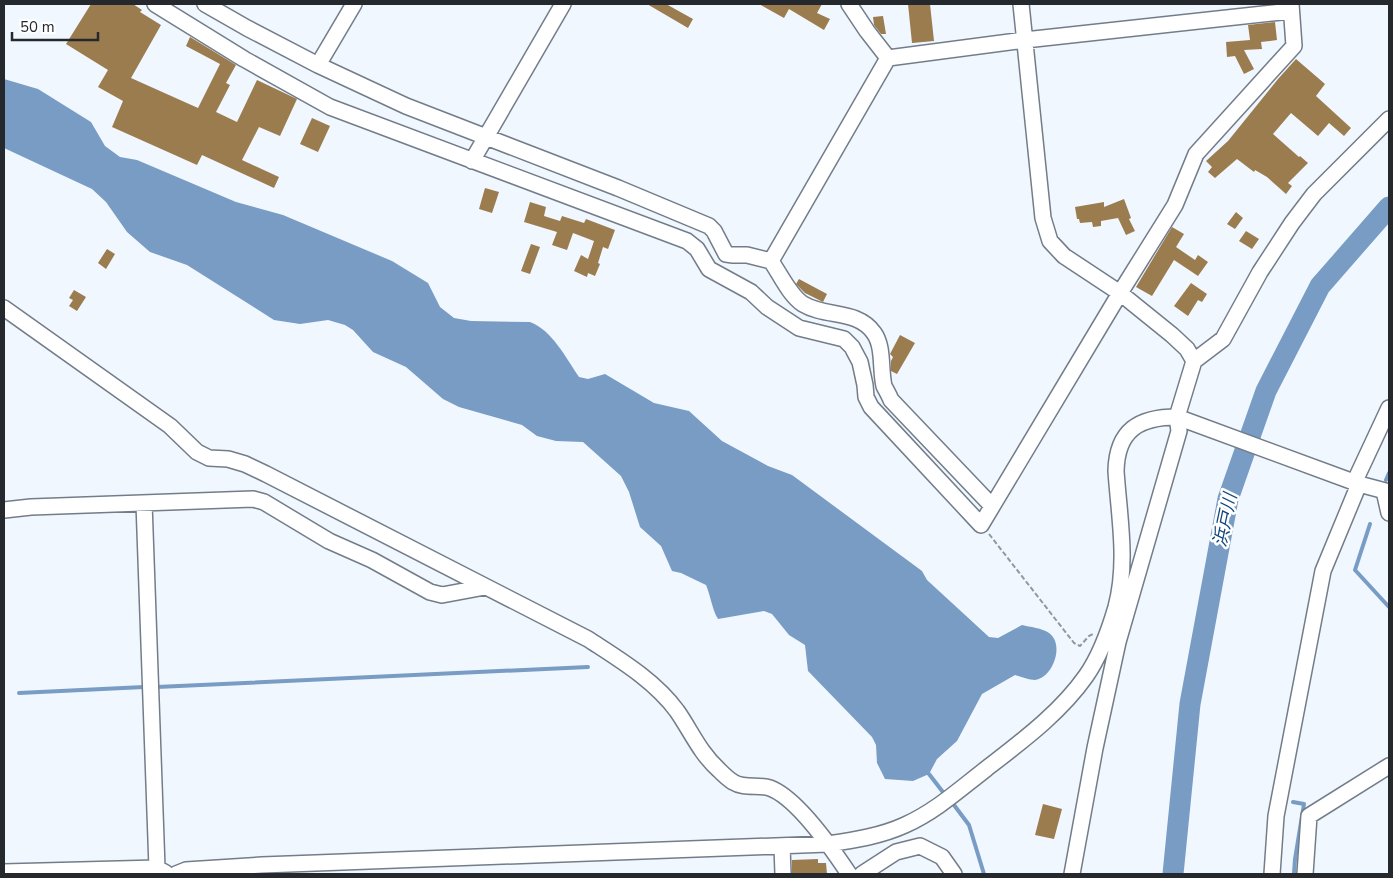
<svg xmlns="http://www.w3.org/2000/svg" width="1393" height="878" viewBox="0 0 1393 878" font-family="'Nunito Sans','Noto Sans JP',sans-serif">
<rect width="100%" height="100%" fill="#f0f7ff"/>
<!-- water -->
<path fill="#789cc4" d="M 4,79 L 38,89 L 91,122 L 105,146 L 120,157 L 137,160 L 236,202 L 283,215 L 392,261 L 428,283 L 440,307 L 454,318 L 471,321 L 530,322 C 552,330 566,358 579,377 L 588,379 L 605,374 L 654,403 L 689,411 L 722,441 L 768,466 L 792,475 L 922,571 L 927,580 L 989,637 L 998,638 L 1022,625 C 1030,627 1042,628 1049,633 C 1065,644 1053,678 1035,680 C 1029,680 1021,677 1015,675 L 982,694 L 957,741 L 937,759 L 929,774 L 913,781 L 885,779 L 877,763 L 876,745 L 872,737 L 808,671 L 805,645 L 789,635 L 772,614 L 764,611 L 718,619 C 712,609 711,597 706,585 L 681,573 L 672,571 L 661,546 L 640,527 L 629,492 L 621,476 L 583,442 L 556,441 L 537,436 L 522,425 L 459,407 L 443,399 L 406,367 L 373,352 L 353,330 L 345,325 L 328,320 L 300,324 L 274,320 L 187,265 L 150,252 L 127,232 L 106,202 L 92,189 L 4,148 Z"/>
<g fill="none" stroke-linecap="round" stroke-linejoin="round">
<!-- stream -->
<path stroke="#789cc4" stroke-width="4" d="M 1386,480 L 1389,473
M 1370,524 L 1355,570 L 1389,607
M 157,687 L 588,667
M 19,693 L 144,687
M 929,774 L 946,796
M 951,801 L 969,825 L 984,874
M 1293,802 L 1304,804 L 1295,859 L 1294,874"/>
<!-- river -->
<path stroke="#789cc4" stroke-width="21" d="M 1173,874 L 1190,704 L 1228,499 L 1266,391 L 1320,286 L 1389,207"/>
</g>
<!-- building -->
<path fill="#9b7c4f" d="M 91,4 L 133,4 L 142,10 L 140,12 L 161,25 L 131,78 L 198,108 L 220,64 L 186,46 L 190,37 L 236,65 L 226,83 L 230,85 L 216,112 L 237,122 L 257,80 L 297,99 L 280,136 L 259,127 L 242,160 L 279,177 L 274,188 L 202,155 L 197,165 L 112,127 L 123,101 L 98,87 L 108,70 L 66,44 Z
M 647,4 L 666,4 L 693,19 L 688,28 Z
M 759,4 L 822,4 L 817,13 L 830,19 L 824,30 L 789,9 L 784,18 Z
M 908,4 L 930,4 L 934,41 L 912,43 Z
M 883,16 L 886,34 L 881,34 L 874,25 L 873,17 Z
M 1275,22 L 1277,40 L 1261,42 L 1262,49 L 1244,50 L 1254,69 L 1244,74 L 1235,56 L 1227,57 L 1226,42 L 1250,40 L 1248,25 Z
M 1296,59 L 1325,84 L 1316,96 L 1351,128 L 1344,136 L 1329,123 L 1318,136 L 1291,113 L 1273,134 L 1299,157 L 1300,156 L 1308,163 L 1288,183 L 1292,186 L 1286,194 L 1267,177 L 1255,170 L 1254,172 L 1237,159 L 1215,178 L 1208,172 L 1212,167 L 1206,161 L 1228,141 L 1278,79 Z
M 312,118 L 330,126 L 318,152 L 300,144 Z
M 485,188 L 499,192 L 492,213 L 479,209 Z
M 1124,199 L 1131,218 L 1129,219 L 1135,231 L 1126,235 L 1118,218 L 1101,221 L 1101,226 L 1093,227 L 1092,222 L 1080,223 L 1079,219 L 1077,219 L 1075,207 L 1104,202 L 1104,207 Z
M 530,202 L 546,207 L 544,216 L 560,221 L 562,216 L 584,223 L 586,219 L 615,230 L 608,249 L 603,247 L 598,263 L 600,264 L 595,276 L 588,273 L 587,277 L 574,271 L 581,255 L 588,259 L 594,241 L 573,233 L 567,250 L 552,245 L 557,232 L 524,222 Z
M 1236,212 L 1243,218 L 1235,229 L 1227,224 Z
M 1172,227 L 1184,234 L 1176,247 L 1195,260 L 1198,255 L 1208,262 L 1198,276 L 1174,260 L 1152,296 L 1136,287 Z
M 1246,231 L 1259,239 L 1252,249 L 1239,241 Z
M 531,244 L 540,247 L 530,274 L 521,271 Z
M 107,249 L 115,254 L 106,269 L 98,263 Z
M 799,279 L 827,294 L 823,302 L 805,293 L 796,284 Z
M 1191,283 L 1207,294 L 1202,302 L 1198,300 L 1188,316 L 1174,306 Z
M 74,290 L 86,297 L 77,311 L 69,306 L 73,300 L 69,298 Z
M 900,335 L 915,343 L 897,374 L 891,371 L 891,361 L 893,357 L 890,354 Z
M 1043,804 L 1062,809 L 1054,839 L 1035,835 Z
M 818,859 L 818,863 L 826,863 L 827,874 L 792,874 L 792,860 Z"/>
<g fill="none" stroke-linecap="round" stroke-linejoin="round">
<!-- minor casing -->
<g stroke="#737d89" stroke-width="18">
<path id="minor" d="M 155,4 L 244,59 L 330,107 L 687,241 L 697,249 L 709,269 L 751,292 L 767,307 L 799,328 L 844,339 L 852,347 L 860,362 L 865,385 L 866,397 L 871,407 L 981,525 L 1120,293 L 1175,205 L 1196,154 L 1294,46 L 1291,4
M 205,4 L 247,28 L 318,65 L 406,106 L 618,188 L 709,226 L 714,231 L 726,254 L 733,255 L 747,255 L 771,261 C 780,274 790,296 803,304 C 826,318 857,309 874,333 C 884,347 880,369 884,386 C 886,390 889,395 891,400 L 992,506
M 849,4 L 867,31 L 888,58
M 1021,4 L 1043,218 L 1050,241 L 1064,256 L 1120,293 L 1172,335 L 1187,349 L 1194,361 L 1177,417 L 1179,431 L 1118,642 L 1095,748 L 1072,874
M 888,58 L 1025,40 L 1291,11
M 318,65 L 354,4
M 472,161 L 563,4
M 771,261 L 888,58
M 4,308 L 170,426 L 197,452 L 209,458 L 228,459 L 245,464 L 266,474 L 588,639 C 620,660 654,680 677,711 C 691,731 700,753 719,770 C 723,774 728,779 733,782 C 744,789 759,784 770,788 C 797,798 833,850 849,874
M 1194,361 L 1223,339 L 1260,272 L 1292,223 L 1314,194 L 1389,119
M 1354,483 L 1389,408
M 1384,491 L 1389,513
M 144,503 L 157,868
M 4,510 L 31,507 L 253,499 L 264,502 L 329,541 L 372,560 L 430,592 L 442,595 L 485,587
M 782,846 L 783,874
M 4,872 L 157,868 L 166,873
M 176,874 L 186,870 L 262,865 L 828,844 C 855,840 881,836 905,825 C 936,811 960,789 986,769 C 1022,741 1060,713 1086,676 C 1100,656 1109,631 1116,607 C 1128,562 1119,516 1116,471 C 1117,430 1139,417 1177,417 L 1359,484 L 1389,492
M 862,874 L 896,852 L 920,846 L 942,857 L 954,874
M 1272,874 L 1276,816 L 1323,571 L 1359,484
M 1305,874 L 1309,816 L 1389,766"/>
</g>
<!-- path -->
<path stroke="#92989f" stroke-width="2" stroke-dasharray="5 2.5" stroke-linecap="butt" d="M 989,534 L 1074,643 L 1080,646 L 1089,636 L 1093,634"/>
<!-- minor -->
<use href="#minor" stroke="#fff" stroke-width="15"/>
</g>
<g text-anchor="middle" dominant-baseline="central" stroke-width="5" stroke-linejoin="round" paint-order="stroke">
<!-- water labels -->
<g font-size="18" font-style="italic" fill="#12467a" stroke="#fff">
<text transform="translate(1225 520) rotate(-78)">浜戸川</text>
</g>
</g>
<!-- border -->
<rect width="1393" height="878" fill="none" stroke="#25292e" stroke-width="10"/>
<!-- scale -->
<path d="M12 32v8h86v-8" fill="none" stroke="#25292e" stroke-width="2.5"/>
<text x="20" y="32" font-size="15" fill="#25292e" stroke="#ffffff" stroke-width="4" paint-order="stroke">50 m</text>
</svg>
